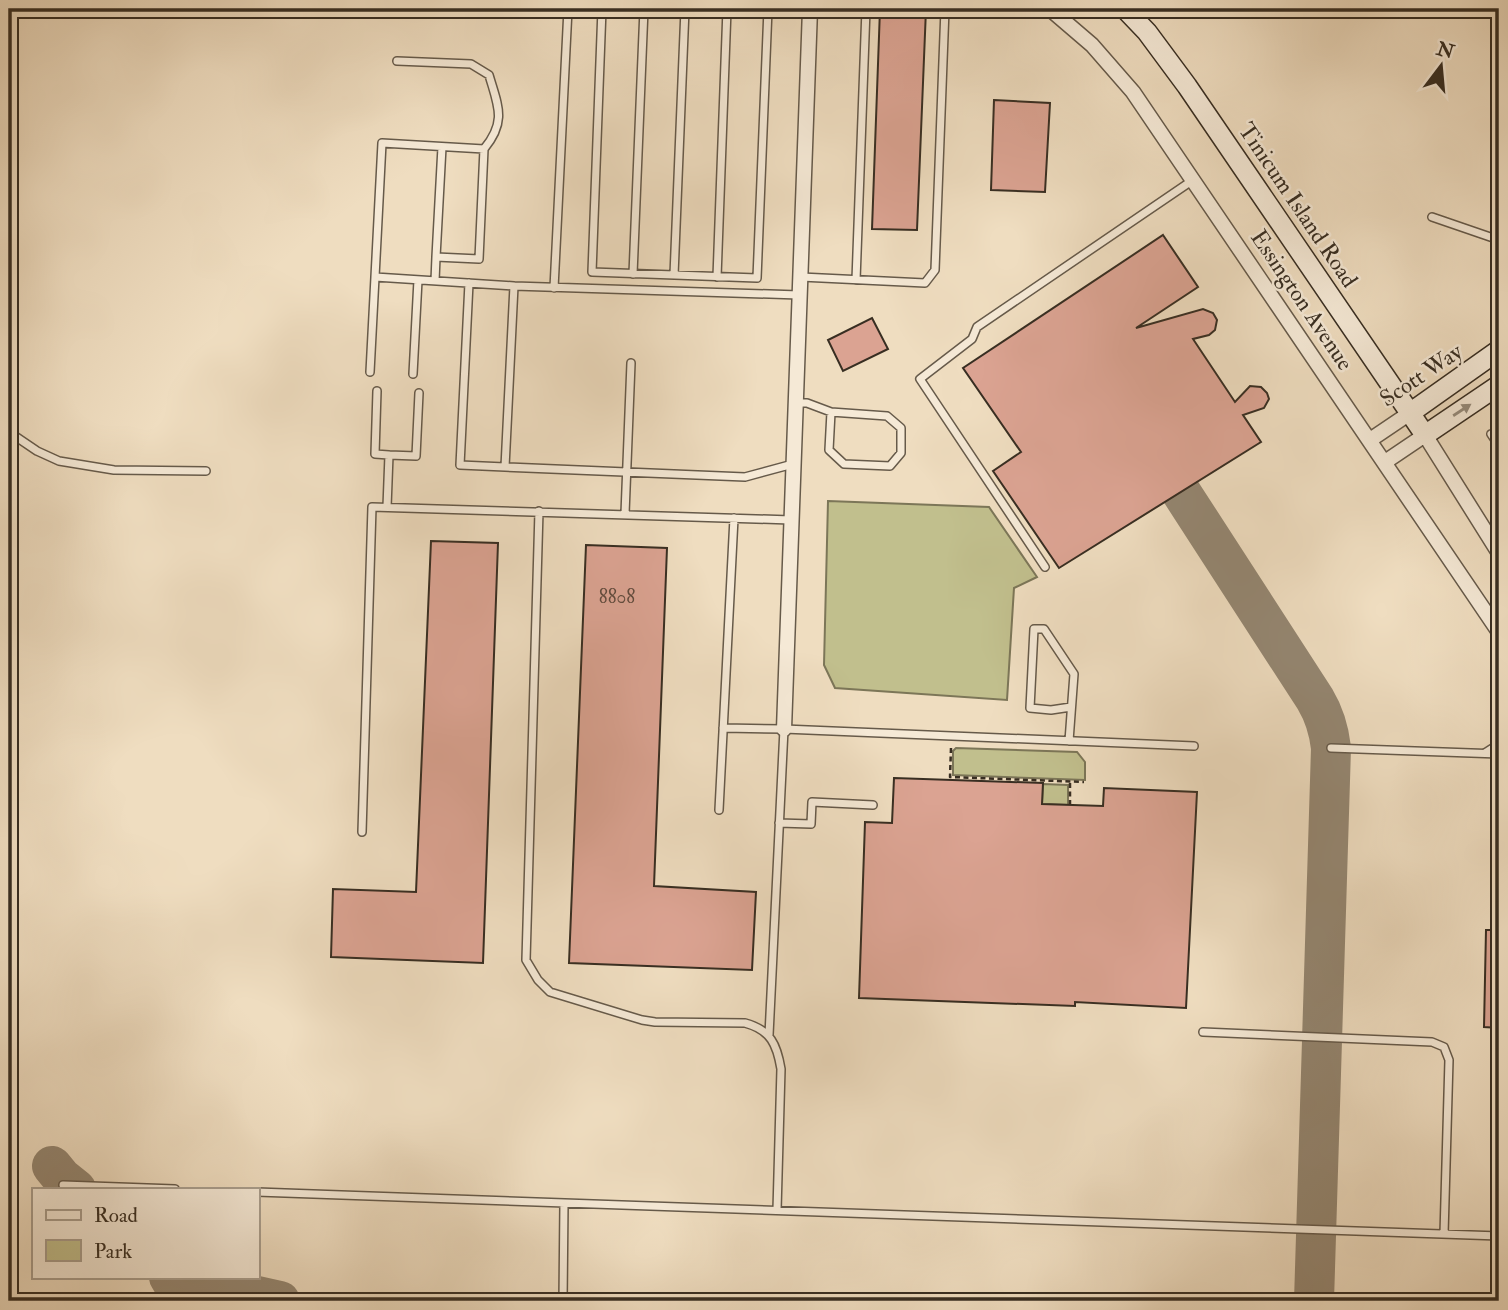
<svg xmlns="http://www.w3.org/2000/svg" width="1508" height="1310" viewBox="0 0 1508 1310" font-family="'IM FELL Double Pica',serif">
<rect width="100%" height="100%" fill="#efddc0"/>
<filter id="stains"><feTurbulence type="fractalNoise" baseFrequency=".00286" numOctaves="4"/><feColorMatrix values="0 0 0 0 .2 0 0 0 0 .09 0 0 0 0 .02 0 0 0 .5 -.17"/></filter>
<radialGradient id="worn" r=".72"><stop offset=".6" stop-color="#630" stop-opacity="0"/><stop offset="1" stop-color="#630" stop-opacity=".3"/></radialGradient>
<!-- green -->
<path fill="#c1bf8d" stroke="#7c7658" stroke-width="2" d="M 828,501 L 989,507 L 1037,577 L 1014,588 L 1007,700 L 835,688 L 824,665 Z
M 956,748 L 1077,752 L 1085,762 L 1085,780 L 953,775 L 953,751 Z
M 1043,784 L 1068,785 L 1068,805 L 1042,804 Z"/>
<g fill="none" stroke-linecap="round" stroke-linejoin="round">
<!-- taxiway -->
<path stroke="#948671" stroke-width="40" d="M 1181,492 L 1315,699 C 1324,714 1329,730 1331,748 L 1314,1301
M 52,1166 L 61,1177 L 76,1189
M 169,1277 L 183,1301
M 206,1277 L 239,1292 L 280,1301"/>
</g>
<!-- building -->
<path fill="#dba392" stroke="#382e22" stroke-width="2" d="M 880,9 L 926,9 L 917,230 L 872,229 Z
M 994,100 L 1050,103 L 1045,192 L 991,190 Z
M 1163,235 L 1198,287 L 1136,328 L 1203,309 L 1213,313 L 1217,320 L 1215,330 L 1209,335 L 1193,339 L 1235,402 L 1250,386 L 1261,387 L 1267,393 L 1269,399 L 1264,408 L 1243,415 L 1261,442 L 1059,568 L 993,471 L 1021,452 L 963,368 Z
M 872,318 L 888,349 L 843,371 L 828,340 Z
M 431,541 L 498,543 L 483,963 L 331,957 L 333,889 L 416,892 Z
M 586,545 L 667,548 L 654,886 L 756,892 L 752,970 L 569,963 Z
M 894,778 L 1043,783 L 1042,804 L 1103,806 L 1104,788 L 1197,792 L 1186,1008 L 1075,1002 L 1075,1006 L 859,998 L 865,822 L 892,823 Z
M 1486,930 L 1499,930 L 1499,1028 L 1484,1027 Z"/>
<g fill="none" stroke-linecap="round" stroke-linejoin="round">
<!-- lane casing -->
<g stroke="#665a4a" stroke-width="10">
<path id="lane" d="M 602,9 L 592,272 L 757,278 L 768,9
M 397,61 L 471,64 L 489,75 C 498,106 507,121 484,149
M 1432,217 L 1499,240
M 436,257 L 442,147
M 633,274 L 644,9
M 674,275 L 685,9
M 375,277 L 382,143 L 484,149 L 479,259 L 436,257 L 435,281
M 717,277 L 727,9
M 801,277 L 925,283 L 935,270 L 945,9
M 856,280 L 866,9
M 469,283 L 460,465 L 505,467
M 554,288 L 568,9
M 370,372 L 375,277 L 514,286
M 413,374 L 418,280
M 377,391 L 375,454 L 389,455
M 796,403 L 807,403 L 831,412 L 887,416 L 901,428 L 901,453 L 890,466 L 844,464 L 829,450 L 831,412
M 9,432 L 37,451 L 59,461 L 114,470 L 206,471
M 1491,434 L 1499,446
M 793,464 L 745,477 L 505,467 L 514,286 L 799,295
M 387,507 L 389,455 L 416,456 L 419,393
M 539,511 L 526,960 L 538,980 L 550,992 L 642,1020 L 655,1022 L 745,1023 C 771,1030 777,1045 781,1069 L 777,1210
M 625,514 L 631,363
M 1045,567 L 920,379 L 972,339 L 977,327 L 1193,180
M 723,728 L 784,729
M 1069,741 L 1074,674 L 1044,629 L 1034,629 L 1030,708 L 1051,710 L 1071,707
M 1331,748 L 1499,754
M 1485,753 L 1499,744
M 719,810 L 734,518
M 779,823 L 811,824 L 812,802 L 873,805
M 362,832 L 372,507 L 791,520
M 1203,1032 L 1432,1042 L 1444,1047 L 1449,1060 L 1444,1234
M 769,1035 L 784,729 L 1194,746
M 63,1185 L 175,1189
M 257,1192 L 1499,1236
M 563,1301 L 564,1203"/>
</g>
<!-- street casing -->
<g stroke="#665a4a" stroke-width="17">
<path id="street" d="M 1050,9 L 1092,45 L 1133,92 L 1499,632
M 1370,440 L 1410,413
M 1385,462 L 1425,435 L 1499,553
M 784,729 L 810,9"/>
</g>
<!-- secondary casing -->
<g stroke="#382e22" stroke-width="22">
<path id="secondary" d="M 1125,9 L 1147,32 L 1187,86 L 1425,435 L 1499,385
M 1410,413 L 1499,350"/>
</g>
<!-- path -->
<path stroke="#382e22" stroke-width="2.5" stroke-dasharray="5 3.5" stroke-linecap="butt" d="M 951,748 L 950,777 L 1084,782
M 1070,805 L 1070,781"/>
<!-- lane -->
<use href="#lane" stroke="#f5e9d6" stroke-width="7"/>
<!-- street -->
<use href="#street" stroke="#f5e9d6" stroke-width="14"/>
<!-- secondary -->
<use href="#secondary" stroke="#f5e9d6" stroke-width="19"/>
</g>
<!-- one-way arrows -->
<defs><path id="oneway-solid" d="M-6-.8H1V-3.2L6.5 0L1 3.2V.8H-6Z" transform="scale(1.75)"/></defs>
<use fill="#968c7c" href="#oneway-solid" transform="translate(1462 410) rotate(-33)"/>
<g text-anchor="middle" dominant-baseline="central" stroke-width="5" stroke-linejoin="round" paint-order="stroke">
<!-- number labels -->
<g font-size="19" fill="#614b3e">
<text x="617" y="597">8808</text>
</g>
<!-- street labels -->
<g font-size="23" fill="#382e22" stroke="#f5e9d6">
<text transform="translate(1298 205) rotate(56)">Tinicum Island Road</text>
<text transform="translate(1302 300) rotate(56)">Essington Avenue</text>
<text transform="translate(1421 375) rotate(-34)">Scott Way</text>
</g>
</g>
<!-- margin -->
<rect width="1508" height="1310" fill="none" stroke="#efddc0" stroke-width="35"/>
<rect x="10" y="10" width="1487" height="1289" fill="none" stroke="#382e22" stroke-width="3.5"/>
<rect x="18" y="18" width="1473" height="1275" fill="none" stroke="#382e22" stroke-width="2"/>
<!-- legend -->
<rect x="32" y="1188" width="228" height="91" fill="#f5e9d6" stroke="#a99e8e" stroke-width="2"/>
<rect x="46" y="1210" width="35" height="10" fill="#f5e9d6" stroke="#a99e8e" stroke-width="2"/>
<text x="94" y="1222" font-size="21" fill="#382e22">Road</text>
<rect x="46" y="1240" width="35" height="21" fill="#c1bf8d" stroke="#a99e8e" stroke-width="2"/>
<text x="94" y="1258" font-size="21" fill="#382e22">Park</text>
<!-- north arrow -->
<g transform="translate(1441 66) rotate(16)" stroke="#f5e9d6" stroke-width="5" paint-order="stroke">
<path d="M0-5L12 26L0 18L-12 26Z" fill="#382e22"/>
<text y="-10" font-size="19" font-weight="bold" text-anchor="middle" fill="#382e22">N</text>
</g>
<rect width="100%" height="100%" filter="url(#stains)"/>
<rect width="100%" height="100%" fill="url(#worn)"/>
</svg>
